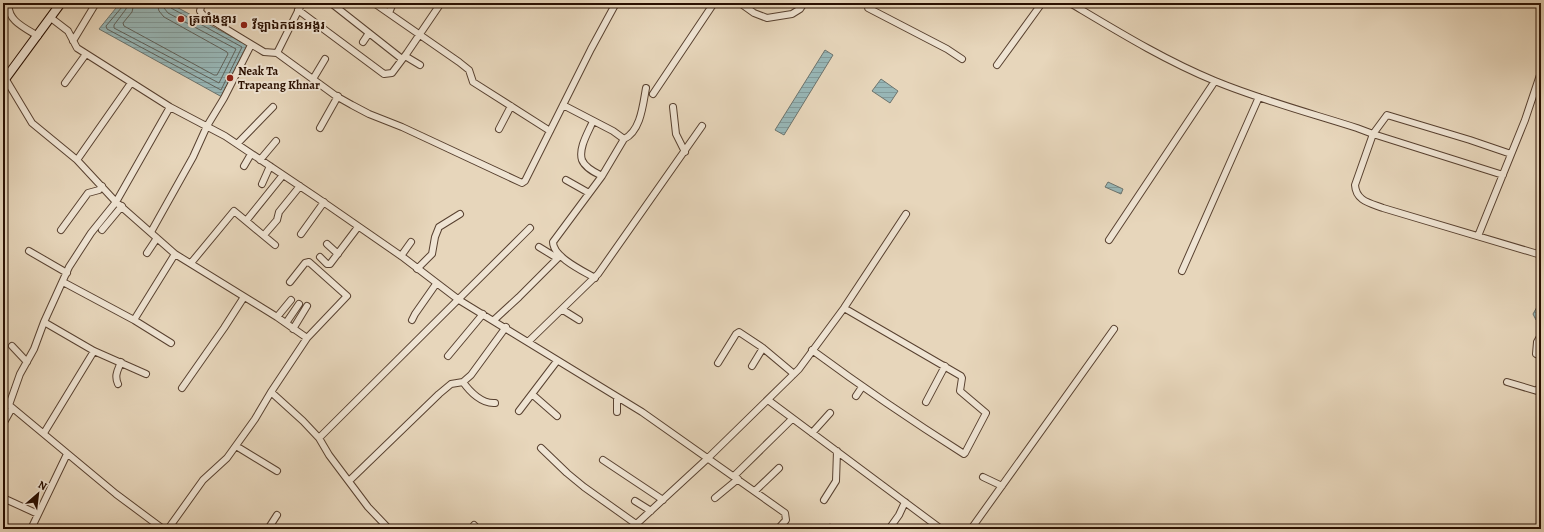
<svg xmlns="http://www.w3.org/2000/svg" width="1544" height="532" viewBox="0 0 1544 532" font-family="Alegreya,'Noto Sans Khmer',serif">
<defs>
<pattern id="water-rules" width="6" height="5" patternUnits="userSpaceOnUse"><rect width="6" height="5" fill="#98b7b7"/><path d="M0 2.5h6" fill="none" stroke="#839c9c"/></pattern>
</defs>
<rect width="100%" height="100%" fill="#e7d6bb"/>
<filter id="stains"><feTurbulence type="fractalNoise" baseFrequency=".005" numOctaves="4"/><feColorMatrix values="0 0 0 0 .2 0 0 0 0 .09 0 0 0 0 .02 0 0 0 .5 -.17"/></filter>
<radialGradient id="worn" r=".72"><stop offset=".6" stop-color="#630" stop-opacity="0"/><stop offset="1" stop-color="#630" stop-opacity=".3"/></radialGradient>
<!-- water -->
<path fill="url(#water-rules)" stroke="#6c746e" d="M 120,3 L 169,3 L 249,46 L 222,97 L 99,29 Z
M 825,50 L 833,55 L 784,135 L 775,130 Z
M 881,79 L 898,91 L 890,103 L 872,91 Z
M 1108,182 L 1123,189 L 1121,194 L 1105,187 Z
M 1538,305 C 1542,311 1541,314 1538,320 L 1536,320 L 1533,314 Z"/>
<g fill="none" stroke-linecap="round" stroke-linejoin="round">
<!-- shore -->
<path stroke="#60635c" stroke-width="1" d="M 123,3 L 122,7 L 106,26 L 107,29 L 221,90 L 242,47 L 171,8 L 169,3
M 128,3 L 126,9 L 114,25 L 114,28 L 219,83 L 236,49 L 168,13 L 164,8 L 163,3
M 134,3 L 132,12 L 123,23 L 124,26 L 214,75 L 217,75 L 228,54 L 227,52 L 164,17 L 159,11 L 157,3"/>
<!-- street casing -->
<g stroke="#584130" stroke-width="8">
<path id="street" d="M 9,3 C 6,20 25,28 38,36
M 202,3 L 200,11 L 203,15 L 264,52 L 277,53 L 336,96 L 352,105 L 369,114 L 402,127 L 522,183 L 525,181 L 591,49 L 616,3
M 331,3 L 402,59
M 374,3 L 459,62 L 469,70 L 473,82 L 550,131
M 740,3 L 754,13 L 767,18 L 792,14 L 800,9 L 804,3
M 868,3 L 868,8 L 947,49 L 962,59
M 1070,3 C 1117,31 1164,60 1215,81 C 1261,100 1310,113 1357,128 L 1373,134 L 1355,185 C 1356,201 1370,203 1383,208 L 1541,255
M 298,10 L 384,74 L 392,73 L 407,53 L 441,3
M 389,13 L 393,3
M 51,18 L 68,31 L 77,48 L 170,107 L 225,136 L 316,197 L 404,258 L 459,300 L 642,412 L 785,513 L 786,520 L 778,529
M 73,41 L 96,3
M 363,42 L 369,33
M 277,53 L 302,3
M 405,56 L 420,65
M 997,65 L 1042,3
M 5,78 L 32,123 L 77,160 L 116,202 L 175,254 L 277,317 L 307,338
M 313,79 L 325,59
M 65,83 L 86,54
M 653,94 L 714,3
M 563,105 L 613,131 L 624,139 L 602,176 L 553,242 C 553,257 583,271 595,278
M 673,107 L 676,134 L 685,152
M 593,121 C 589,131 578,148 582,160 C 585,168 596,173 602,176
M 320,128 L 338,96
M 499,129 L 511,106
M 624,139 C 641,131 643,104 646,88
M 237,144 L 273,107
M 77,160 L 131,83
M 260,160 L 276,141
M 244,166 L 251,154
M 1503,175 L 1373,134 L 1387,115 L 1470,140 L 1511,154
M 566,180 L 589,193
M 262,184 L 270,166
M 246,221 L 283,175
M 61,230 L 88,193 L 99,190 L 102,186
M 102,230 L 122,206
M 151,232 L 193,157 L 207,126 L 224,98 L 251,45
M 301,234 L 324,202
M 264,235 L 277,220 L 279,212 L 300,186
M 1478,236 L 1525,120 L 1541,72
M 1109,240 L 1215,81
M 327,244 L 338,254
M 539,247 L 557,258
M 29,251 L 67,273
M 147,253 L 157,238
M 401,256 L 411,242
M 320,257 L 327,264 L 330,264 L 358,227
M 191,263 L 234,211 L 275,245
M 417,269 L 432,254 L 435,237 L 439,227 L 460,214
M 1182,271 L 1259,97
M 63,282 L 134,320 L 171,343
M 563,310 L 579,320
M 277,317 L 291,300
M 134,320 L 175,254
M 412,320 L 415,314 L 436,284
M 494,320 L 519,297 L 560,256
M 44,322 L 94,351 L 146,374
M 286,323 L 299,304
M 293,329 L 307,306
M 1541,335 L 1537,342 L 1536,354 L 1541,356
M 528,342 L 598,274 L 702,126
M 12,346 L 27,362
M 812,350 C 862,387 912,421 964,454 L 965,453 L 986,413 L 960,391 L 962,378 L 961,376 L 844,308
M 448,356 L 483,314
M 718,363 L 736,334 L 739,332 L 763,348 L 794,374
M 752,366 L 763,348
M 463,382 C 470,392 482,404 495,403
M 1507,382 L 1537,391 L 1541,385
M 118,384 C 114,375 118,370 121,362
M 182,388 L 224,328 L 244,297
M 271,392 L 303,421 L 319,438 L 329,455 L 368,507 L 389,529
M 533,395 L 557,416
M 856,396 L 862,387
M 617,397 L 617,412
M 3,400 L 116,494 L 163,529
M 768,400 L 941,529
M 926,402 L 945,366
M 9,405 L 20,374 L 34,349 L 44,322 L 69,267 L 91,233 L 116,202 L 170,107
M 519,411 L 557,361
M 3,424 L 12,408
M 44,433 L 94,351
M 812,433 L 830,413
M 319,438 L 530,228
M 236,446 L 277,471
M 541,448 L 567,473 L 584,487 L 636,524
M 603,460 L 663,500
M 734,476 L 792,419
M 983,477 L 1002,486
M 349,481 L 439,394 L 451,384 L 463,382 L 471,375 L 506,327
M 755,491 L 779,468
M 3,498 L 38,514
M 715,498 L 738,479
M 824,500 L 836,481 L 837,451
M 635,501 L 651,511
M 474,525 L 478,529
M 830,528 L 831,529
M 31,529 L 67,454
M 168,529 L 203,480 L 227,458 L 255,419 L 271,392 L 307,338 L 347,296 L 309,262 L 305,263 L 290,282
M 268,529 L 277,515
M 631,529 L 708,458 L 799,369 L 844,308 L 906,214
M 747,529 L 748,529
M 889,529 L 899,515 L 905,502
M 971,529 L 1114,329"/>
</g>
<!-- secondary casing -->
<g stroke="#290f01" stroke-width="10">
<path id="secondary" d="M 3,82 L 61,3"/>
</g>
<!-- street -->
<use href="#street" stroke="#efe4d3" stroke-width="6"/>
<!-- secondary -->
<use href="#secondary" stroke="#efe4d3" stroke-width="8"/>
</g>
<!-- markers -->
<g fill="#8f2418" stroke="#efe4d3" stroke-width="1.5">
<circle cx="181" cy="19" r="4"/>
<circle cx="244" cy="25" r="4"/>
<circle cx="230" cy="78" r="4"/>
</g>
<g text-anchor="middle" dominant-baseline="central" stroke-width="4" stroke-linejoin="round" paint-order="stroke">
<!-- poi labels -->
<g font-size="12" font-weight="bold" fill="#290f01" stroke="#efe4d3" text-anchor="start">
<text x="189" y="19">ត្រពាំងខ្នារ</text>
<text x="252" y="25">វីឡាឯកជនអង្គរ</text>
<text x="238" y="71">Neak Ta<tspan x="238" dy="14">Trapeang Khnar</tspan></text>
</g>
</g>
<!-- margin -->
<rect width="1544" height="532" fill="none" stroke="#e7d6bb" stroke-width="16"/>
<rect x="4" y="4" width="1536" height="524" fill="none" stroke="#290f01" stroke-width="2"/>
<rect x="8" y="8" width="1528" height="516" fill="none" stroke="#290f01"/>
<!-- north arrow -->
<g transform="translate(38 494) rotate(28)" stroke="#efe4d3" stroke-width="3" paint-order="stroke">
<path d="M0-3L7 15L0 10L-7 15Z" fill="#290f01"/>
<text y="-6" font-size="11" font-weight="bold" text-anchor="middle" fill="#290f01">N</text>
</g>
<rect width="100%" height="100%" filter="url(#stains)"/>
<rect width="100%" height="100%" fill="url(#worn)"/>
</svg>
